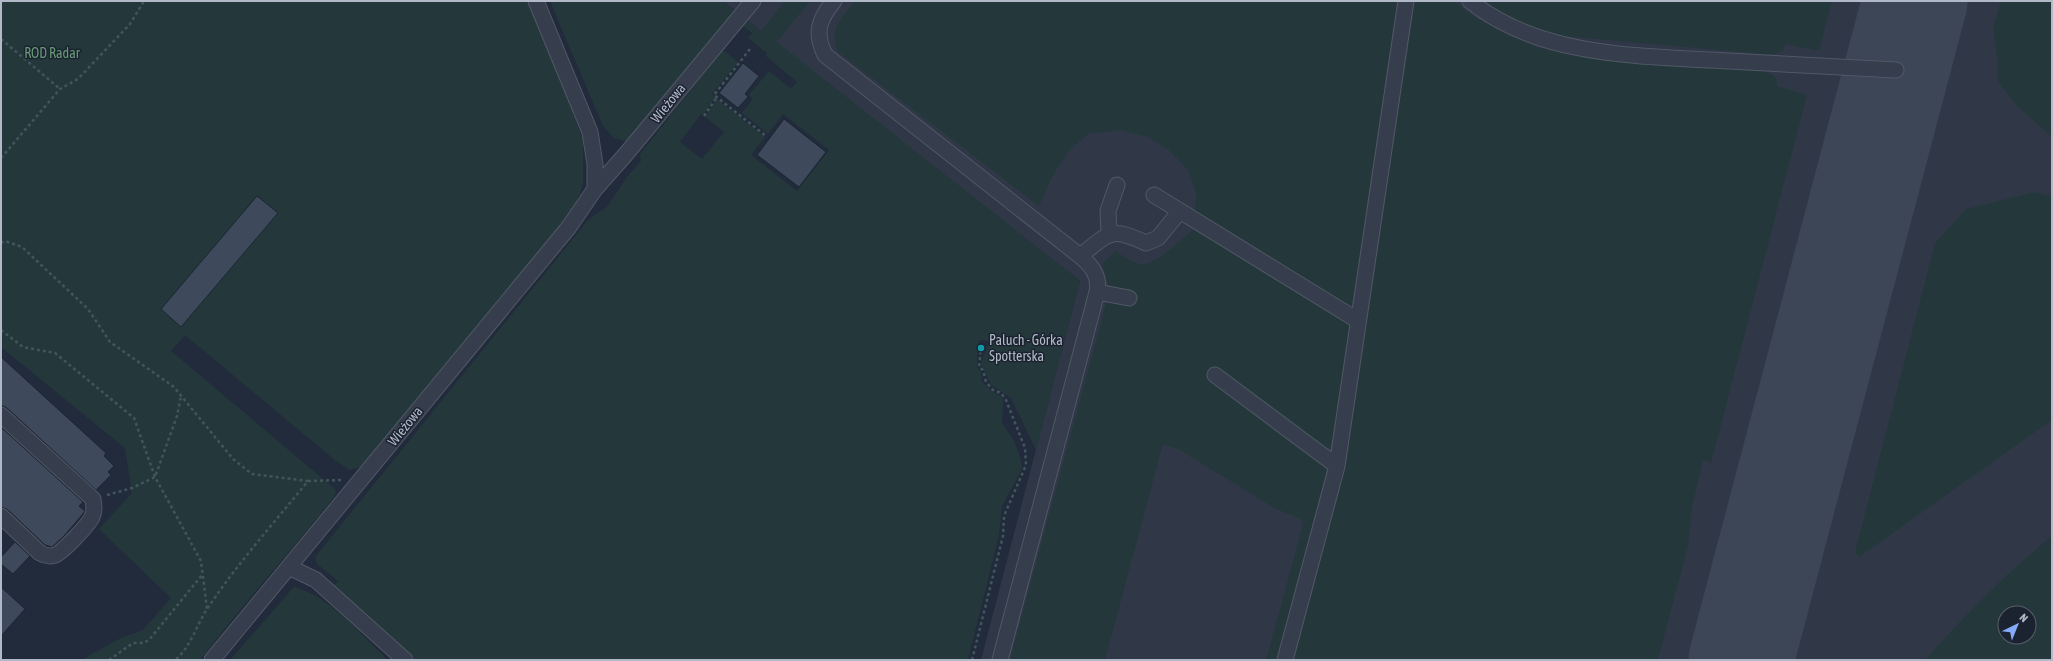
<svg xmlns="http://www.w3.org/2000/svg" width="2053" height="661" viewBox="0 0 2053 661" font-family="'Asap Condensed',sans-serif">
<rect width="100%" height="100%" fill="#222b3b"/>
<!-- airport -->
<path fill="#303848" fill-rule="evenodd" d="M 723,1 L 2052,1 L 2052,660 L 981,660 L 1080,281 ZM 2005,613 L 2029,613 L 2029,637 L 2005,637 Z"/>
<!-- green -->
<path fill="#24383c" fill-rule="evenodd" d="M 1,1 L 530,1 L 583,140 L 583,182 L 580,194 L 569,215 L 361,467 L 350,470 L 336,461 L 185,335 L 171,351 L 336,490 L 334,497 C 290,552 243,604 200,660 L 81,660 L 121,638 L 143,630 L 171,598 L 99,529 L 132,493 L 125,448 L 1,347 Z
M 550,1 L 722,1 L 737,12 L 629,142 L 614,138 L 603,126 Z
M 785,1 L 810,1 L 777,42 L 1080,281 L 1036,450 L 1011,398 L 991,385 L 982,366 L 981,363 L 990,341 L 980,340 L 977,347 L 977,367 L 981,372 L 982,382 L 992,391 L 1003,398 L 1002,423 L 1014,441 L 1021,459 L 1022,469 L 1002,506 L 999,535 L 968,660 L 411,660 L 332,588 L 338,581 L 317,564 L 315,557 L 589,219 L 607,207 L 627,177 L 641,161 L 640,154 L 723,50 L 738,62 L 712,94 L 715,97 L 703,115 L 701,114 L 680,142 L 702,159 L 724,132 L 705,117 L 717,99 L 765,137 L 751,155 L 797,191 L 829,150 L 783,114 L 768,134 L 742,113 L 753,99 L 749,95 L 769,71 L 791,89 L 797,82 L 766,56 L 767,53 L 748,38 L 752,33 L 743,26 L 747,20 L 761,31 Z
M 855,1 L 1397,1 L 1352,310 L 1195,212 L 1196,194 L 1189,171 L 1169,150 L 1148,137 L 1120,130 L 1088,134 L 1069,151 L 1053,175 L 1039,206 L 838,52 C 829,28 840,19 855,1 Z
M 1415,1 L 1453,1 L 1475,17 L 1508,35 L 1540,48 L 1566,54 L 1765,71 C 1774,75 1777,76 1777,86 L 1807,95 L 1711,463 L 1703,460 L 1692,507 L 1688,546 L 1658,660 L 1294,660 L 1346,464 L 1413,3 Z
M 1483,1 L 1832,1 L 1819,51 L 1786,44 L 1783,50 L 1774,55 L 1563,36 L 1528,26 Z
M 2001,1 L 2052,1 L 2052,137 L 2017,106 L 1997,80 L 1998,65 L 1993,28 Z
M 2034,192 L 2052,196 L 2052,420 L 1859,557 L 1855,552 L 1935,243 L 1966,209 Z
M 1196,227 L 1342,317 L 1350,326 L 1333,446 L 1322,449 L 1320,459 L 1327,469 L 1278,660 L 1266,660 L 1303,524 L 1299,518 L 1276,509 L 1178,449 L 1163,444 L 1105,660 L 1010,660 L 1107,300 L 1113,290 L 1108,284 L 1102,264 L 1115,251 C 1123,256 1131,262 1140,264 C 1155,267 1184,236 1196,227 Z
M 2052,536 L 2052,660 L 1925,660 C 1964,616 2006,573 2052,536 ZM 2005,613 L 2029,613 L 2029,637 L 2005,637 Z
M 294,587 C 331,597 360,634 388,660 L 230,660 Z"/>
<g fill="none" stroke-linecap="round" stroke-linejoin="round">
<!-- runway -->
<path stroke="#3d4657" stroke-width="105" d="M 1741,660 L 1915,1"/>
</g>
<!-- building -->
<path fill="#3e495b" stroke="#1d2532" d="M 743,63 L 759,76 L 745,94 L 748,97 L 738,108 L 719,93 Z
M 784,119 L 826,152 L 799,187 L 757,155 Z
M 257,196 L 278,213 L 181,327 L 161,309 Z
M 1,357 L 106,453 L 104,456 L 114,466 L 108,472 L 111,475 L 96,490 L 7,408 L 1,405 Z
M 3,429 L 83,502 L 79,506 L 85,511 L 82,515 L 63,537 L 52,547 L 45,545 L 7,509 L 1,507 L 1,430 Z
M 15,542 L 30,556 L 13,574 L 1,564 L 1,557 Z
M 1,587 L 25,609 L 1,636 Z"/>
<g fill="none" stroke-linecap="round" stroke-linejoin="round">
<!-- minor casing -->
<g stroke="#515866" stroke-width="17">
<path id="minor" d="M 536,1 L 590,132 L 595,164 L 595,189
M 834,1 C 819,19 814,33 825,55 L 1080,256 C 1092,266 1100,276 1097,292 L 1000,660
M 1470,1 C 1540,58 1643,56 1729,61 C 1785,64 1841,67 1896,70
M 1154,195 L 1357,320
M 1109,233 L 1108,211 L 1117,185
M 1080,256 C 1110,233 1109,226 1146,243 L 1158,238 L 1180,211
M 1097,292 L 1129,298
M 1215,375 L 1337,466
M 1,415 L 93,499 C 94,505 95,511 92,517 C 89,524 62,553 55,555 C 50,557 44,555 40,553 L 1,516
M 289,567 L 316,580 L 405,660
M 212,660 L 569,227 L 595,189 L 626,154 L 753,1
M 1285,660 L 1337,466 L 1406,1"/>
</g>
<!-- path -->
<path stroke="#42555a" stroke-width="2.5" stroke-dasharray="3 3" stroke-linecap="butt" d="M 1,39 L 60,89
M 750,49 L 714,95 L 766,136
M 704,116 L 717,97
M 1,158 L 60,89 L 78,79 L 130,24 L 144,1
M 1,243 L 5,241 L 22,247 L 88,309 L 110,342 L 174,387 L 233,459 L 252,474 L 308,481 C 274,523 237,564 207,609 C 196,626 191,647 175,660
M 1,330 L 23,347 L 55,353 L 134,418 L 155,477 L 201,561 L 207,609
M 308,481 L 341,480
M 107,495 L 132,488 L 155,477 L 177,416 L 181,396
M 109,660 L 133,643 L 143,643 L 149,640 L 202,575
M 972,660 L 1003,536 L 1004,516 L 1026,465 L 1025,448 L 1006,400 L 1001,393 L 993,390 L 986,382 L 983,370 L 979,367 L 981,348"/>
<!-- minor -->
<use href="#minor" stroke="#363d4c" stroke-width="15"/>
</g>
<!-- markers -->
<circle fill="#0f9aa8" stroke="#1b2330" stroke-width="1.5" cx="981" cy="348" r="4"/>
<g text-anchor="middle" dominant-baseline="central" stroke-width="3" stroke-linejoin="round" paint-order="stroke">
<!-- park labels -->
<g font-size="14" fill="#689976" stroke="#1b2330">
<text x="52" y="53">ROD Radar</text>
</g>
<!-- street labels -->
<g font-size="14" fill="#b1b8c7" stroke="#1b2330">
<text transform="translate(668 103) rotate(-51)">Wieżowa</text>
<text transform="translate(405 426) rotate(-51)">Wieżowa</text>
</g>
<!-- poi labels -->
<g font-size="14" fill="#b1b8c7" stroke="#1b2330" text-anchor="start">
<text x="989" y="340">Paluch - Górka<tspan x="989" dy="16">Spotterska</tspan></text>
</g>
</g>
<!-- border -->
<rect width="2053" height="661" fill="none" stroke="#b1b8c7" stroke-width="4"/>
<!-- north arrow -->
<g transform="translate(2017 625) rotate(43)"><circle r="19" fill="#1b2330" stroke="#575f6c"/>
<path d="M0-3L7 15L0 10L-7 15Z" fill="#85aaf9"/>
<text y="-6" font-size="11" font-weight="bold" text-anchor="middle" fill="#b1b8c7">N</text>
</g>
</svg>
